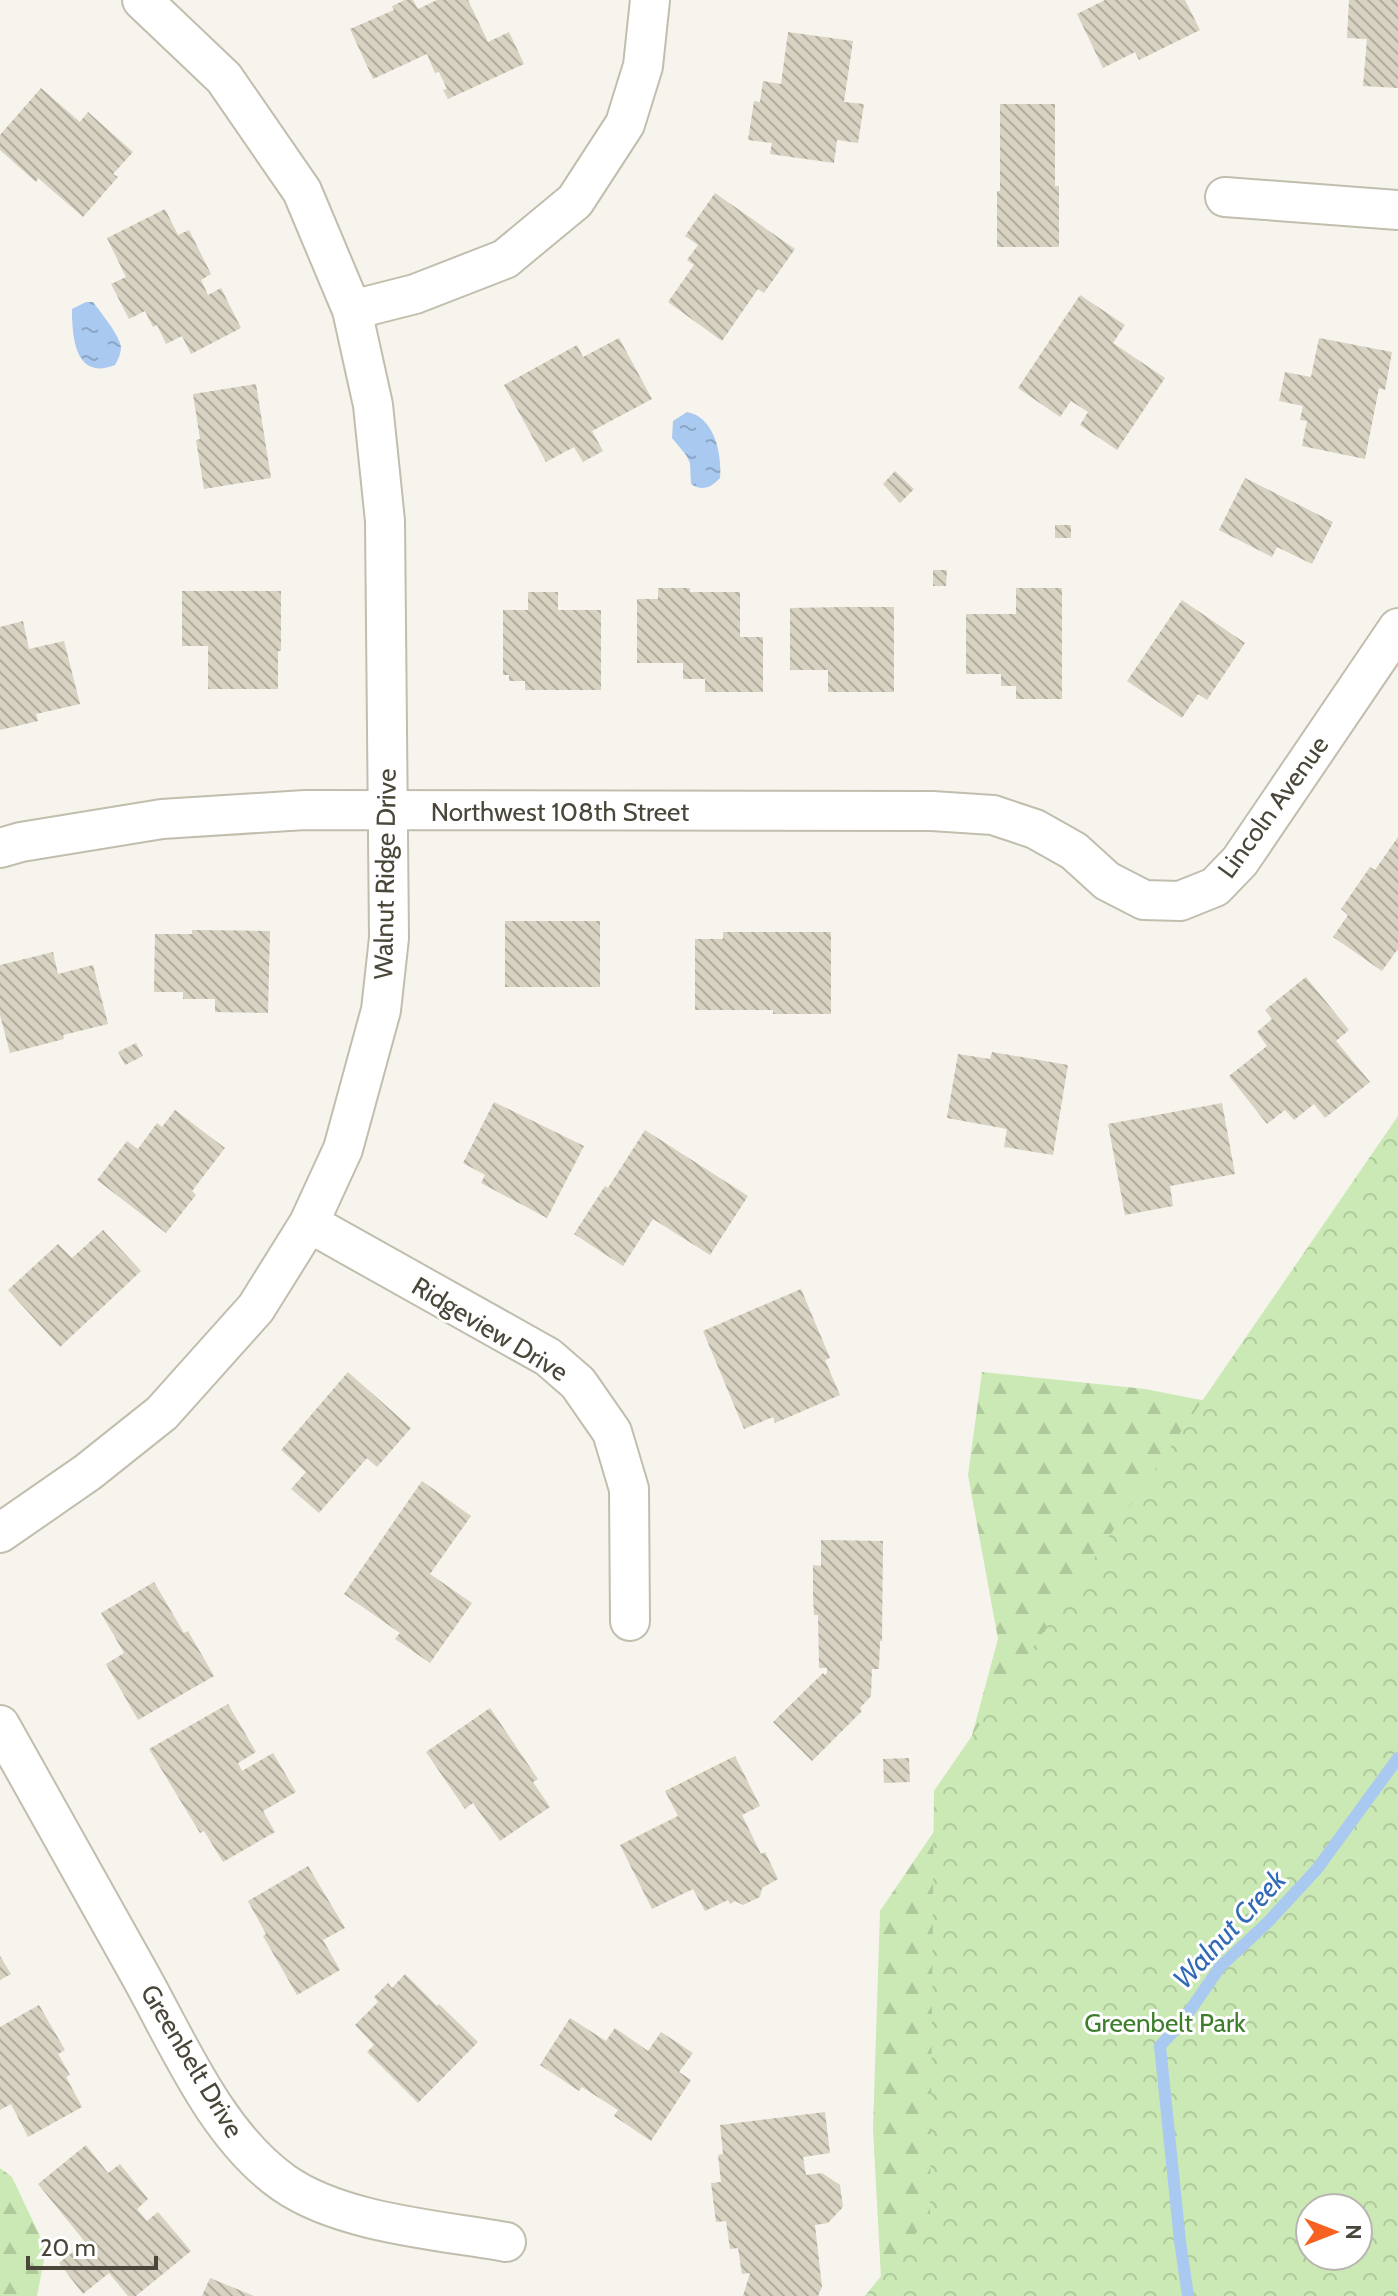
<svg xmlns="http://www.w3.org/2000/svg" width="1398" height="2296" viewBox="0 0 1398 2296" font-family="Cabin,sans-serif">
<defs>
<pattern id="forest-firs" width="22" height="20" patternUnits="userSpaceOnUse" patternTransform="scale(2)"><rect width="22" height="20" fill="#cae9b5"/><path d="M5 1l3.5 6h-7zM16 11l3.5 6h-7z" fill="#afc99c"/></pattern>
<pattern id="park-crowns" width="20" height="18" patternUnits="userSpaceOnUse" patternTransform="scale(2)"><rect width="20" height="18" fill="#cae9b5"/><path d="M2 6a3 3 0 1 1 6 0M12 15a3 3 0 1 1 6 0" fill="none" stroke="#afc99c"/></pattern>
<pattern id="water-ripples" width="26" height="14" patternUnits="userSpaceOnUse" patternTransform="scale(2)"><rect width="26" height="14" fill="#aac9f1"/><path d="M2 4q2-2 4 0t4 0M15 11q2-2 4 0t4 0" fill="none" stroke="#8ca5c4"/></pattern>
<pattern id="building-back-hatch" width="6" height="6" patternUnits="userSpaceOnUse" patternTransform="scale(2)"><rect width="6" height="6" fill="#d7d2c1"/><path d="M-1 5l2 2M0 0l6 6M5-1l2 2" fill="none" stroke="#b0ac9e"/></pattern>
</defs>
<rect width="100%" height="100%" fill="#f6f4ec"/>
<!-- forest -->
<path fill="url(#forest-firs)" d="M 982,1372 L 1145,1389 L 1242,1408 L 1089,2023 L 882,2296 L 873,2129 L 880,1911 L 954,1802 L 998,1639 L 968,1475 Z
M 0,2168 L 12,2177 L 46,2249 L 37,2296 L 0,2296 Z"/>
<!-- park -->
<path fill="url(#park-crowns)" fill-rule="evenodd" d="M 1398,1116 L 1398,2296 L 865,2296 L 930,2216 L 934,1791 ZM 1310,2208 L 1358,2208 L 1358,2256 L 1310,2256 Z"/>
<!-- water -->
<path fill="url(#water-ripples)" d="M 86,302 L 93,302 C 101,313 119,334 121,347 C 121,353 118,360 115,365 C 75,381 72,337 72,309 Z
M 687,412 C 715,417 722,455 720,478 C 712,487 702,492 691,484 L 690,463 L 686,455 L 672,438 L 673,421 Z"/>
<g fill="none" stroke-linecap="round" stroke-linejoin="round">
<!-- stream -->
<path stroke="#aac9f1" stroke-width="12" d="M 1188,2296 L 1180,2241 L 1160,2046 L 1182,2022 L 1220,1967 L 1269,1921 L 1317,1869 L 1398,1758"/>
</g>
<!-- building -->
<path fill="url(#building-back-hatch)" d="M 405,0 L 413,0 L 418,9 L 437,0 L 468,0 L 488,42 L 509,32 L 524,64 L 448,99 L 443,90 L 447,89 L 439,72 L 435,73 L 427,54 L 373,79 L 350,29 L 394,10 L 392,6 Z
M 1105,0 L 1185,0 L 1200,30 L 1139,60 L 1135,52 L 1103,68 L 1077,14 Z
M 1349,0 L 1398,0 L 1398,88 L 1363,86 L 1367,39 L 1347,38 Z
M 788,32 L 853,41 L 844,102 L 864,104 L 858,143 L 837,140 L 834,163 L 770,154 L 772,143 L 748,140 L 754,101 L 760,102 L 763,81 L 781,84 Z
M 41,88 L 80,122 L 88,112 L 133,152 L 113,174 L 118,177 L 83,217 L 38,178 L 36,182 L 0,150 L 0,135 Z
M 1000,104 L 1055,104 L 1055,186 L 1059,186 L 1059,247 L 997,247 L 997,191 L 1000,191 Z
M 715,193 L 795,249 L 764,293 L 758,289 L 722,341 L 668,302 L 694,265 L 687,260 L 698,245 L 685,236 Z
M 165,209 L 178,235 L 189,230 L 211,274 L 201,280 L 208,295 L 221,288 L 241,328 L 191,354 L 182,336 L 166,344 L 157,325 L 153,327 L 145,311 L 129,319 L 111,284 L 126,277 L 107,238 Z
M 1080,295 L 1125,325 L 1113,343 L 1165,378 L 1117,450 L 1080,425 L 1088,412 L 1071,401 L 1060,417 L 1018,388 Z
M 619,338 L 652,399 L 592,431 L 603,451 L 583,462 L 574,447 L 546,462 L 504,385 L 577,345 L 583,357 Z
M 1319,338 L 1392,352 L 1385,390 L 1379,388 L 1365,459 L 1302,446 L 1307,421 L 1300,420 L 1303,406 L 1279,401 L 1285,372 L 1311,377 Z
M 256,384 L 271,478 L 204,489 L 196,440 L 200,439 L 193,394 Z
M 895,471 L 914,489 L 900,503 L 883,484 Z
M 1245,478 L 1333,522 L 1312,564 L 1277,547 L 1272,557 L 1219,530 Z
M 1055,525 L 1071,525 L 1071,538 L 1055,538 Z
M 933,570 L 947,570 L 946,586 L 933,586 Z
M 658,588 L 690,588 L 690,592 L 740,592 L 740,637 L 763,637 L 763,692 L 705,692 L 705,679 L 683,679 L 683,663 L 637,663 L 637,599 L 658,599 Z
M 1016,588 L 1062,588 L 1062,699 L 1016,699 L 1016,686 L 1001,686 L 1001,674 L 966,674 L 966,614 L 1016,614 Z
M 182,591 L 281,591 L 281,651 L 278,651 L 278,689 L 208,689 L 208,646 L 182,646 Z
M 528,592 L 558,592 L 558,610 L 601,610 L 601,690 L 525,690 L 525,681 L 509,681 L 509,675 L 503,675 L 503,610 L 528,610 Z
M 1182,600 L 1245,643 L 1207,700 L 1198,694 L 1182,718 L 1127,681 Z
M 844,607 L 894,607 L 894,692 L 828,692 L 828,670 L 790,670 L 790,608 Z
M 23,621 L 29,649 L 64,641 L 80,704 L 36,714 L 38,721 L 0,730 L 0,627 Z
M 1398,837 L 1398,951 L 1397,950 L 1382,971 L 1333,937 L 1348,915 L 1341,909 L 1370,867 L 1375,870 Z
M 505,921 L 600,921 L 600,987 L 505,987 Z
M 192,930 L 270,931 L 268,1013 L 215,1012 L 215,999 L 183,999 L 183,992 L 154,992 L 155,934 L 192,934 Z
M 723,932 L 831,932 L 831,1014 L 773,1014 L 773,1010 L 695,1010 L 695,939 L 723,939 Z
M 53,952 L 58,974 L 93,965 L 108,1024 L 63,1035 L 64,1039 L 10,1053 L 0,1015 L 0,965 Z
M 1306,977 L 1349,1030 L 1336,1041 L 1370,1082 L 1325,1118 L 1314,1104 L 1294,1120 L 1285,1110 L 1267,1124 L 1229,1076 L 1267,1046 L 1257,1032 L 1272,1019 L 1265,1010 Z
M 136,1043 L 143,1056 L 125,1065 L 118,1052 Z
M 992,1052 L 1068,1065 L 1053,1155 L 1004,1147 L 1007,1129 L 947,1118 L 958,1054 L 990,1059 Z
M 494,1102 L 584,1146 L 547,1218 L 481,1183 L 485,1175 L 463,1163 Z
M 1222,1103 L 1235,1174 L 1170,1186 L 1173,1206 L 1125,1215 L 1108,1124 Z
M 175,1110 L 225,1148 L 192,1191 L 196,1195 L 166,1233 L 97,1180 L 127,1141 L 138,1149 L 157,1123 L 162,1127 Z
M 645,1130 L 748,1196 L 710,1255 L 653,1219 L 623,1266 L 574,1234 L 605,1186 L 608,1188 Z
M 103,1230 L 141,1271 L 60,1347 L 8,1290 L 58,1244 L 72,1258 Z
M 801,1289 L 830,1358 L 825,1360 L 840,1395 L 775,1423 L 773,1417 L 744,1429 L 703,1331 Z
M 348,1372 L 411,1428 L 377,1467 L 367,1458 L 319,1513 L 291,1489 L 306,1472 L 281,1450 Z
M 422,1481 L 471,1516 L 430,1574 L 472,1603 L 430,1663 L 395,1639 L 400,1633 L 344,1594 Z
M 821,1540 L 883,1541 L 882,1641 L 880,1641 L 879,1669 L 872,1669 L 871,1696 L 860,1708 L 862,1711 L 812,1761 L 773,1722 L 823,1673 L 825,1675 L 827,1673 L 827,1668 L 819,1668 L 818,1615 L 814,1615 L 813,1597 L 813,1565 L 821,1566 Z
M 154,1582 L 184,1633 L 188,1631 L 214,1676 L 138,1720 L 106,1664 L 124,1653 L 101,1613 Z
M 228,1704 L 256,1752 L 238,1763 L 242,1771 L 273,1753 L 296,1792 L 263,1811 L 275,1832 L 223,1862 L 204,1831 L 200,1833 L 149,1749 Z
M 490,1708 L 538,1779 L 533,1782 L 550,1807 L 500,1841 L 473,1803 L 465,1809 L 426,1752 Z
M 735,1756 L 760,1806 L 742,1815 L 761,1854 L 765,1852 L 778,1879 L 762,1888 L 760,1897 L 743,1905 L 735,1901 L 730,1904 L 728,1900 L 705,1911 L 693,1889 L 652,1909 L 620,1845 L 678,1816 L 665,1791 Z
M 909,1758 L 910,1782 L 884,1783 L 883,1759 Z
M 308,1866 L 345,1928 L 323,1940 L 340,1970 L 297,1995 L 263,1936 L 266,1934 L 248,1901 Z
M 0,1956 L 11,1974 L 0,1980 Z
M 405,1974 L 437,2006 L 439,2004 L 478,2042 L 418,2103 L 367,2052 L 374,2045 L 355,2025 L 378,2002 L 374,1997 L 388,1983 L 392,1988 Z
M 39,2005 L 65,2050 L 58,2054 L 70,2075 L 66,2077 L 82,2107 L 28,2137 L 11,2104 L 0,2110 L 0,2027 Z
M 570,2018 L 606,2041 L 615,2028 L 648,2051 L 661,2032 L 693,2053 L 679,2072 L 691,2080 L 651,2141 L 614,2116 L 618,2110 L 582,2087 L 579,2091 L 540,2065 Z
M 825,2112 L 830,2153 L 803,2157 L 806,2175 L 822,2173 L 840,2185 L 843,2207 L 828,2223 L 815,2225 L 822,2287 L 818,2296 L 743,2296 L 750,2273 L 742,2274 L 738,2248 L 730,2249 L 726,2221 L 716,2222 L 711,2183 L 721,2182 L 718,2155 L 723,2154 L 720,2125 Z
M 86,2145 L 108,2173 L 120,2164 L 148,2199 L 137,2209 L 147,2221 L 158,2212 L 191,2251 L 136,2296 L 128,2296 L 109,2273 L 83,2294 L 59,2263 L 85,2242 L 38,2184 Z
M 210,2278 L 254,2296 L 202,2296 Z"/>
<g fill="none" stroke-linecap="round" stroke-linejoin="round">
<!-- street casing -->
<g stroke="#c1beae" stroke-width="42">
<path id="street" d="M 1225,197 L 1398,210
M 352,310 L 415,294 L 505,259 L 575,201 L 625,124 L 643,66 L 650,0
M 0,848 L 21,842 L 162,819 L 305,810 L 932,811 L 993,815 L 1035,829 L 1074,851 L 1107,881 L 1144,900 L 1180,901 L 1215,887 L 1240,861 L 1398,628
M 309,1223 L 548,1357 L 578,1383 L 612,1432 L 629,1489 L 630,1621
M 0,1533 L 88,1472 L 162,1413 L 256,1308 L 309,1223 L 343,1149 L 381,1010 L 389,938 L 385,521 L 373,405 L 352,310 L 302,191 L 224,78 L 142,0
M 0,1725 C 47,1808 93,1892 140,1975 C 179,2045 217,2136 284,2183 C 341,2223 438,2230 506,2242"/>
</g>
<!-- street -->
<use href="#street" stroke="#fff" stroke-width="38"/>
</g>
<g text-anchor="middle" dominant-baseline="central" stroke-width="6" stroke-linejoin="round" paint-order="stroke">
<!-- street labels -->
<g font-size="26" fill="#4a4639" stroke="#fff">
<text transform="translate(1273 807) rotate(-54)">Lincoln Avenue</text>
<text x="560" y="812">Northwest 108th Street</text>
<text transform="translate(385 874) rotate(-89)">Walnut Ridge Drive</text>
<text transform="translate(490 1329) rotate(31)">Ridgeview Drive</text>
<text transform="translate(192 2061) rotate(59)">Greenbelt Drive</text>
</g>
<!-- park labels -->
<g font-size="26" fill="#3d7d2b" stroke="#fff">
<text x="1165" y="2023">Greenbelt Park</text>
</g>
<!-- water labels -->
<g font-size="28" font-style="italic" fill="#316ab7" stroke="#fff">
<text transform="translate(1229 1929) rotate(-47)">Walnut Creek</text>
</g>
</g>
<!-- north arrow -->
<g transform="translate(1334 2232) rotate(90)"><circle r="38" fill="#ffffff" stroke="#b7b5b0" stroke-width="2"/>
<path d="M0-6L14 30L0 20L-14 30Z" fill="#f86220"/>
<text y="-12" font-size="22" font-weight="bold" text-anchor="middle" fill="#4a4639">N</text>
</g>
<!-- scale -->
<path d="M28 2256v12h128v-12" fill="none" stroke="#4a4639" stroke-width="4"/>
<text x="40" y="2256" font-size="24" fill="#4a4639" stroke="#ffffff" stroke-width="6" paint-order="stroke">20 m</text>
</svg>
